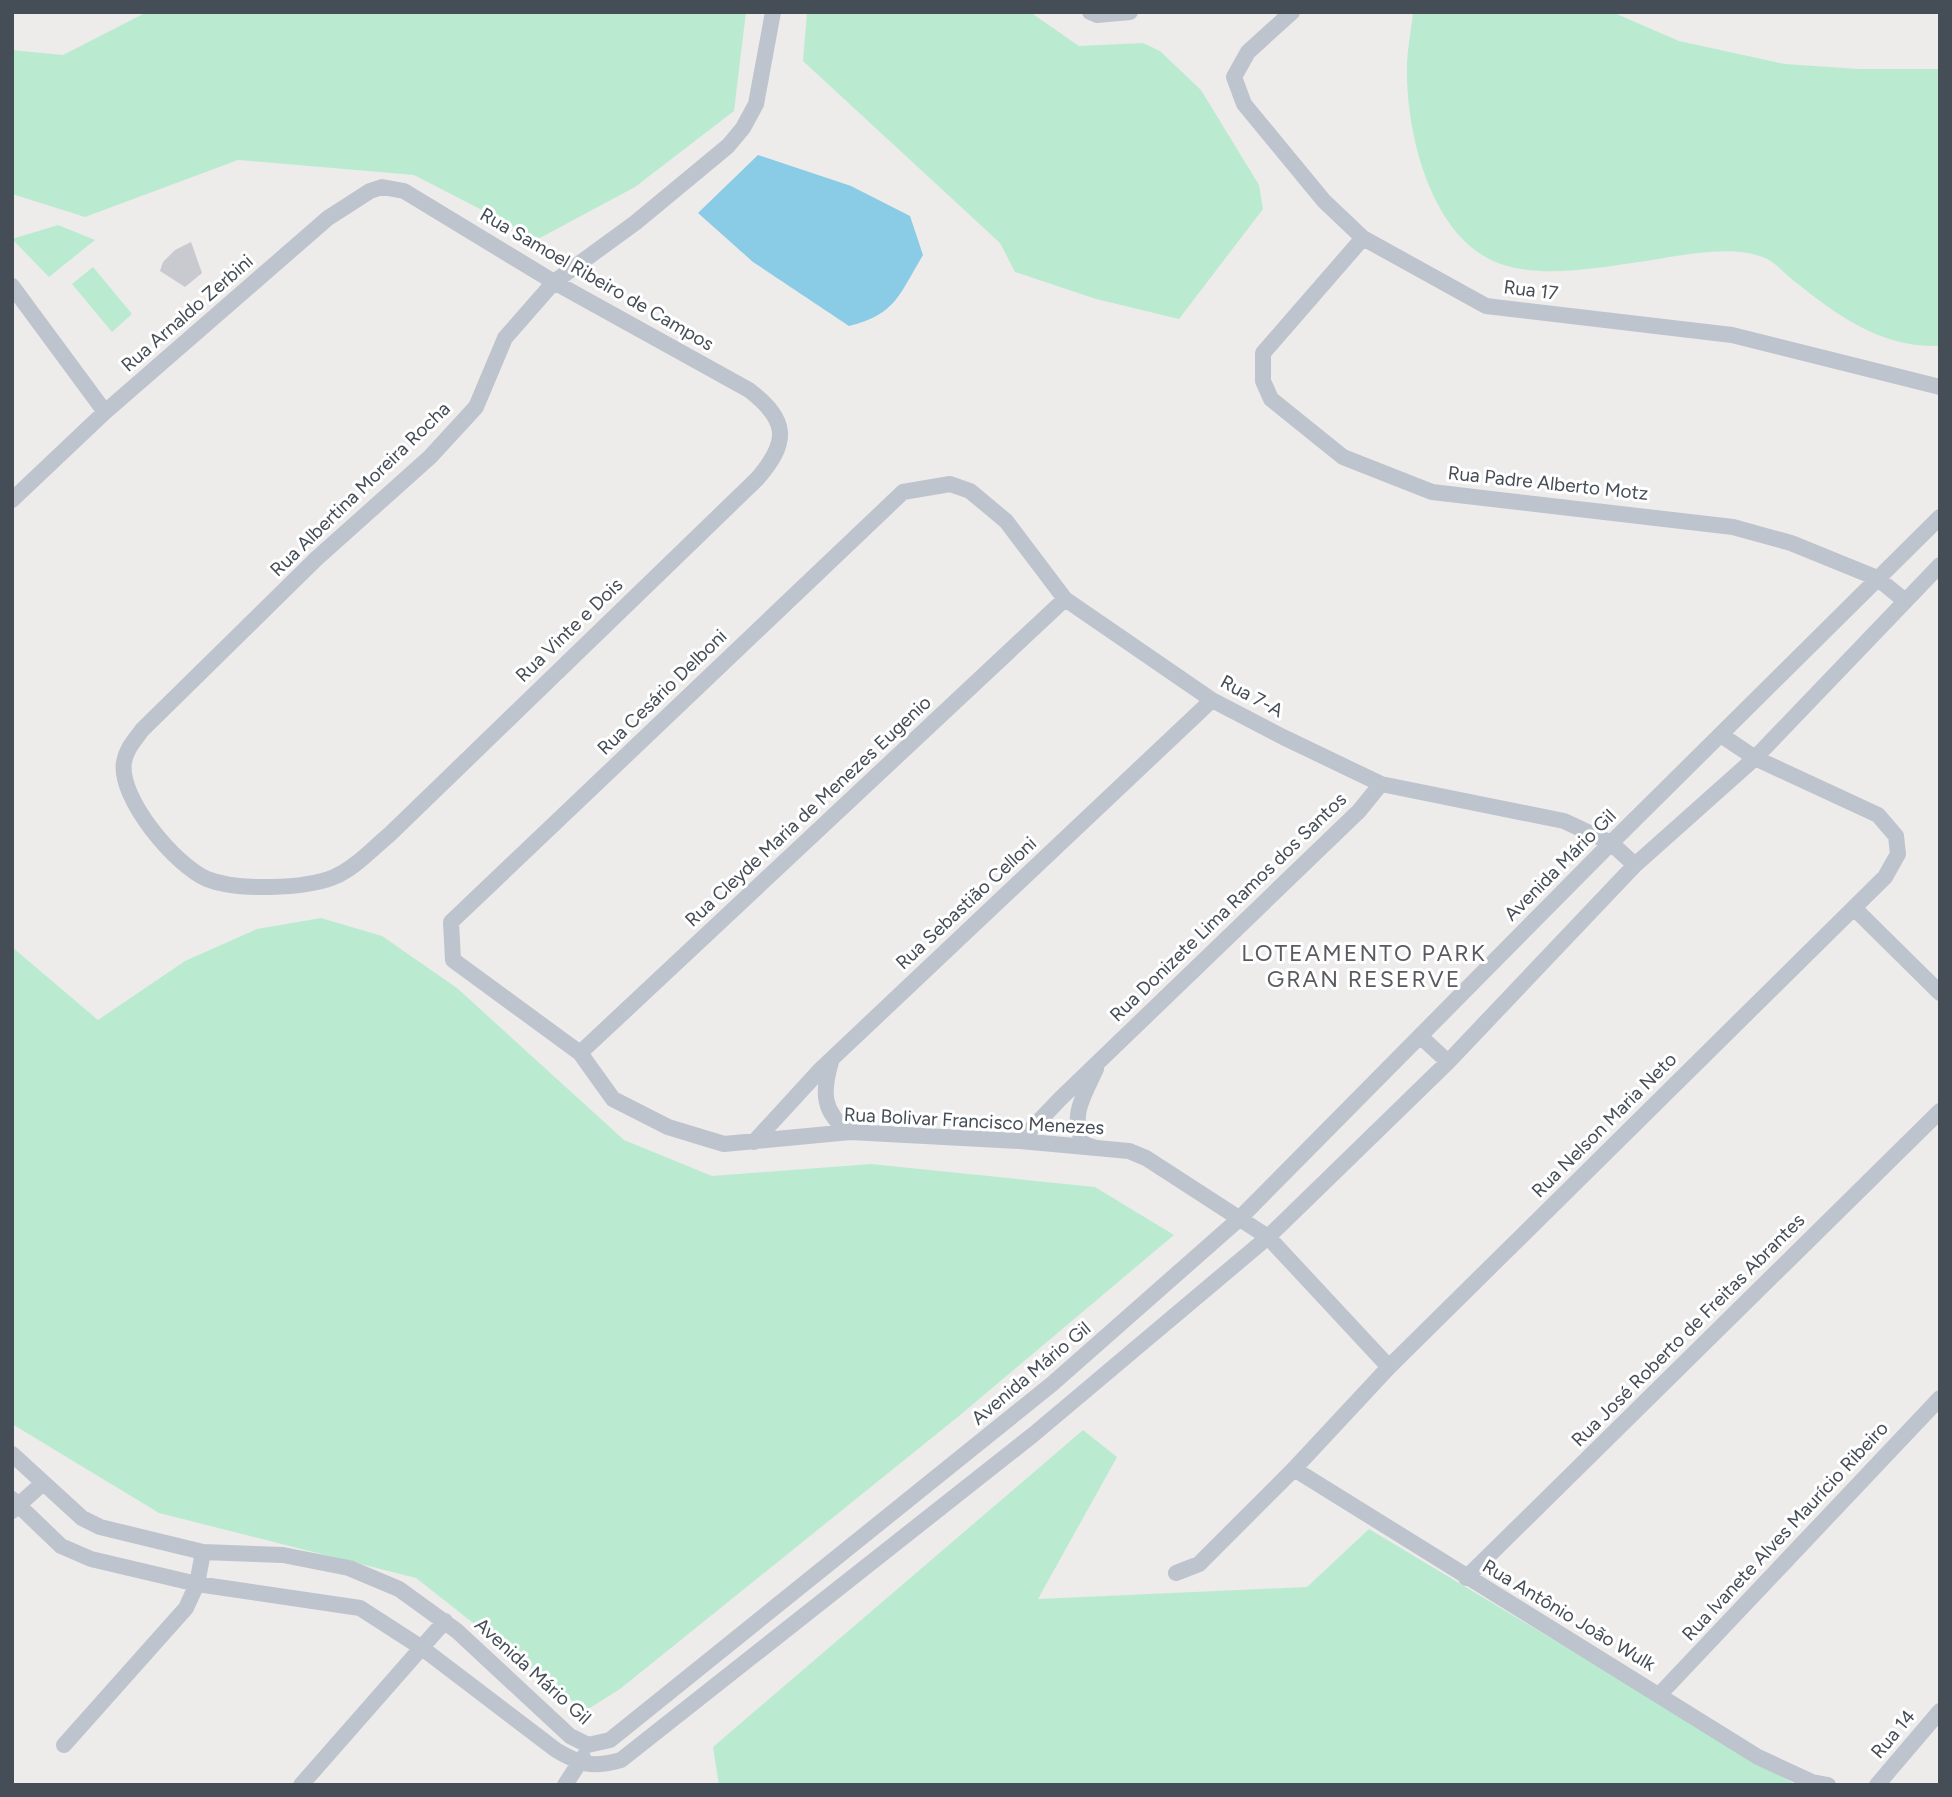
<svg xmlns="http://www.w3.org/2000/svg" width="1952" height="1797" viewBox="0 0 1952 1797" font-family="Figtree,sans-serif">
<rect width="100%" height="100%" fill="#eeebeb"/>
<!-- green -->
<path fill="#baebd1" d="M 147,12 L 746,12 L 734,111 L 635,187 L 538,239 L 414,175 L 238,160 L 85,217 L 12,194 L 12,50 L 63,55 Z
M 807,12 L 1030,12 L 1079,46 L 1143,43 L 1160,51 L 1201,90 L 1259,185 L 1263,209 L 1179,319 L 1096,299 L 1015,272 L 1000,243 L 803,61 Z
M 1413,12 L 1612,12 L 1679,41 L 1785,64 L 1859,69 L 1940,69 L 1940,346 C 1881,348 1838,316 1794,281 C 1785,274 1775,262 1765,258 C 1730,243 1675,257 1639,262 C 1597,268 1548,277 1507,266 C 1434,246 1408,141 1407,76 C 1406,55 1411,33 1413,12 Z
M 58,225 L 95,240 L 49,277 L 12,239 Z
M 93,267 L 132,314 L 112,332 L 72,284 Z
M 321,918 L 382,936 L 457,988 L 624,1140 L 712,1176 L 871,1164 L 1095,1187 L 1174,1235 L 959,1416 L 620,1689 L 585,1711 L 416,1578 L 159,1513 L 12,1424 L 12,947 L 98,1020 L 185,961 L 257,929 Z
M 1083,1430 L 1117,1457 L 1038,1599 L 1307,1587 L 1369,1529 L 1796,1785 L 719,1785 L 713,1747 Z"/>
<!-- water -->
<path fill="#8acbe6" d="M 758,155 L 851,186 L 910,216 L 923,255 C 900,293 896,315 849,326 L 753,262 L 698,213 Z"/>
<!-- building -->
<path fill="#c8cad0" d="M 191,242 L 202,273 L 185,287 L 160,271 L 163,262 L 175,250 Z"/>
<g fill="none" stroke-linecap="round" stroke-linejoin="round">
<!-- minor -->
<path stroke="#bdc4cd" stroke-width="16" d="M 1090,12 L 1097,15 L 1130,12
M 1292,12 L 1248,52 L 1234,77 L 1244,104 L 1324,201 L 1363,238 L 1486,306 L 1732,335 L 1940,387
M 1363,238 L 1263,353 L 1263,381 L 1271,399 L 1343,457 L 1432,492 L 1733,527 L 1791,543 L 1877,578 L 1904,600
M 12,286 L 105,412
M 12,500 L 105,412 L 328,218 L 370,191 L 382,187 L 404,191 L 554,282 L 749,390 C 789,421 789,442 757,479 L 389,835 C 372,849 355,868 334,877 C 305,889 237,891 207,879 C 176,866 118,798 124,762 C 126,749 135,740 142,730 L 316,559 L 430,457 L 476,407 L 505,338 L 554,282 L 635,223 L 728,146 L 743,128 L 756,104 L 773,12
M 1854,908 L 1940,993
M 1420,1036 L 1448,1062
M 580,1053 L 1065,599
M 831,1062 C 822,1092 822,1113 850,1132
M 1020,1141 L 1060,1099 L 1359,811 L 1381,784
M 754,1142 L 821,1069 L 1212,700
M 1096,1148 L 1084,1144 C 1069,1116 1084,1095 1096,1069
M 1389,1367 L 1268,1237 L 1146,1158 L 1129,1151 L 1020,1141 L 850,1132 L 724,1144 L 668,1127 L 613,1099 L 580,1053 L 453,960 L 451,922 L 903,492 L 950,484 L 970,491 L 1006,521 L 1065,599 L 1212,700 L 1283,737 L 1381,784 L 1564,821 L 1611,843 L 1635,865
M 12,1454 L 82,1518 L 100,1527 L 203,1552 L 283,1555 L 349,1568 L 399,1589 L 457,1631 L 570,1736 L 588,1745 L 610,1740 L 1052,1384 L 1238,1220 L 1611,843 L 1940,517
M 1294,1469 L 1758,1757 L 1812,1782 L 1828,1785
M 12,1499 L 61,1546 L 91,1559 L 197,1584 L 360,1608 L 422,1648 L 556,1750 C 581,1765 592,1768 621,1760 L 1034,1434 L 1268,1237 L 1448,1062 L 1635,865 L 1755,758 L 1940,565
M 12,1511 L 43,1483
M 1176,1573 L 1199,1564 L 1294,1469 L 1389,1367 L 1885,877 L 1898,854 L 1896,836 L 1878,815 L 1755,758 L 1721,735
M 1466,1578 L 1940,1111
M 1660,1694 L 1940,1398
M 64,1745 L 186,1608 L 197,1584 L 203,1552
M 301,1785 L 445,1621
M 565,1785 L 583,1757
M 1877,1785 L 1940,1711"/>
</g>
<g text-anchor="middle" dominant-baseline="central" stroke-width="6" stroke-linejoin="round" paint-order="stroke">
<!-- street labels -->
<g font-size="19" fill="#454d57" stroke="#fff">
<text transform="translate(597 279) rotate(30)">Rua Samoel Ribeiro de Campos</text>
<text transform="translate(1531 290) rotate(7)">Rua 17</text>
<text transform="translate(187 313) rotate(-41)">Rua Arnaldo Zerbini</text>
<text transform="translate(1548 483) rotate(6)">Rua Padre Alberto Motz</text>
<text transform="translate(360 489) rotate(-44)">Rua Albertina Moreira Rocha</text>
<text transform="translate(569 630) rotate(-44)">Rua Vinte e Dois</text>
<text transform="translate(662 692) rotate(-44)">Rua Cesário Delboni</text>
<text transform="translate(1252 696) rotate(28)">Rua 7-A</text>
<text transform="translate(808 811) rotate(-43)">Rua Cleyde Maria de Menezes Eugenio</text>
<text transform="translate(1560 865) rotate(-45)">Avenida Mário Gil</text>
<text transform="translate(966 903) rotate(-43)">Rua Sebastião Celloni</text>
<text transform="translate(1228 907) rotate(-44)">Rua Donizete Lima Ramos dos Santos</text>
<text transform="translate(974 1121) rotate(3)">Rua Bolivar Francisco Menezes</text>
<text transform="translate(1604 1125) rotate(-45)">Rua Nelson Maria Neto</text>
<text transform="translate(1688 1330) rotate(-45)">Rua José Roberto de Freitas Abrantes</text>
<text transform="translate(1031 1373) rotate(-40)">Avenida Mário Gil</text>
<text transform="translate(1785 1531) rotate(-47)">Rua lvanete Alves Maurício Ribeiro</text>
<text transform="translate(1569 1615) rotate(31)">Rua Antônio João Wulk</text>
<text transform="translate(533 1671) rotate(42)">Avenida Mário Gil</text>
<text transform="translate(1893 1734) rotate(-50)">Rua 14</text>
</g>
<!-- quarter labels -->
<g font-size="23" letter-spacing="2" fill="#595b60" stroke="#fff">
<text x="1364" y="953">LOTEAMENTO PARK<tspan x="1364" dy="26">GRAN RESERVE</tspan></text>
</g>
</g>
<!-- border -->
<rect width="1952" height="1797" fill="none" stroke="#454d57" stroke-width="28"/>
</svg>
